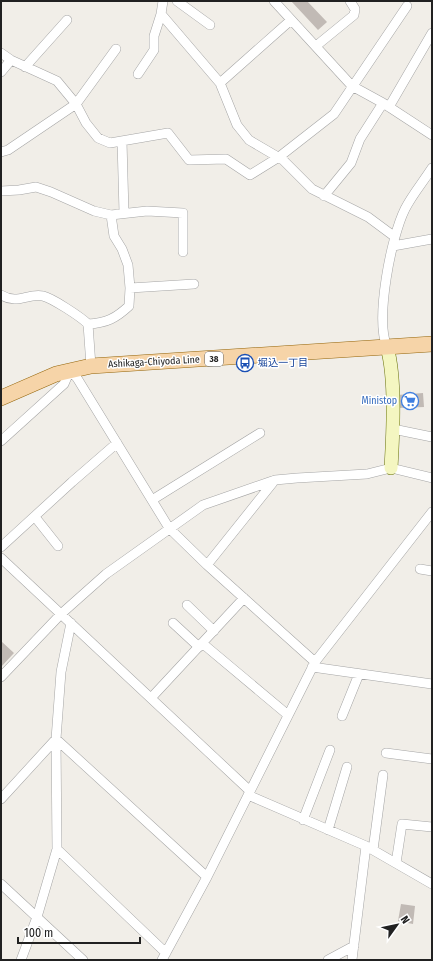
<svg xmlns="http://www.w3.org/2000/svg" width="433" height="961" viewBox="0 0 433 961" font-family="'Fira Sans Condensed','Noto Sans JP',sans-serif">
<rect width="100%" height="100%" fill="#f1eee8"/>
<!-- building -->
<path fill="#c1bab5" d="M 291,1 L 307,1 L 327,22 L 318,30 Z
M 423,393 L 424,407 L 398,408 L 397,395 Z
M 1,641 L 14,653 L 1,667 Z
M 401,904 L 415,906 L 413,924 L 398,921 Z"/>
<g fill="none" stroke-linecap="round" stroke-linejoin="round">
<!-- street casing -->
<g stroke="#a5a5a5" stroke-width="10">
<path id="street" d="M 163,1 L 161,14 L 220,83 L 237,125 L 249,140 L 283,160 L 312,189 L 368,217 L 395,237
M 177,1 L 210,25
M 274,1 L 352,86 L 383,103 L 432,135
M 316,46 L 354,15 L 355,9 L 350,1
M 1,53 L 11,60 L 57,81 L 76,104 L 86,123 L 98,138 L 110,143 L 168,133 L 189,160 L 226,159 L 250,175 L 279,157 L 334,114 L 407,6
M 25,67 L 67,20
M 1,72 L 11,60
M 138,74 L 154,50 L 154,36 L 161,14
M 220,83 L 291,20
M 389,107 L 432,33
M 122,141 L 124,213
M 1,152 L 8,150 L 76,104 L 116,49
M 1,191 L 19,190 L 36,187 L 51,192 L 94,211 L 111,215 L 147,211 L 183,213 L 183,252
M 324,196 L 351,163 L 360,139 L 383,103
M 393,246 L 432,239
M 130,288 L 194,284
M 1,295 C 18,305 27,293 43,296 C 52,298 81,317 88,324 C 107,323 116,318 129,306 L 130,288 L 128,265 L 122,249 L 114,236 L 111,215
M 88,324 L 91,366
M 387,347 C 375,319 391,237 405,209 C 412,195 423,182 432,168
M 393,429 L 432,437
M 1,441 L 64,384 L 70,370 L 77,378 L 169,528 L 207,565 L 315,662
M 152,500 L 260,433
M 35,517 L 58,546
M 1,547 L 72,482 L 117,443
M 1,558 L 250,791
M 207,565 L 275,480
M 420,569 L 432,571
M 187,605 L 214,631
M 173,623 L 199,647
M 202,643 L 288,715
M 312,667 L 432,684
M 1,677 L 61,614 L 106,574 L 203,505 L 275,480 L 297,478 L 367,474 L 391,468 L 432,478
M 151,698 L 244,598
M 342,716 L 359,674
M 386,753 L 432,759
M 248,795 L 366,846 L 432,884
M 1,799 L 56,739 L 207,877
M 303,820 L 330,750
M 328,830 L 347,767
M 57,849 L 166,953
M 373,850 L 383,775
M 396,863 L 402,824 L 432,827
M 1,884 L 83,960
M 21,960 L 37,917 L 57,849 L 56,739 L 61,672 L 71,623
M 162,960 L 207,877 L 315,662 L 432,512
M 328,960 L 354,946
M 352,960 L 366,846"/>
</g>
<!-- secondary casing -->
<g stroke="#6a740c" stroke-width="14">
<path id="secondary" d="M 387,347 C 396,379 393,434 391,468"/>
</g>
<!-- primary casing -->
<g stroke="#94650a" stroke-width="16">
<path id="primary" d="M 1,398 L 56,374 L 91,366 L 432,344"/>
</g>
<!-- street -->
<use href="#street" stroke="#fff" stroke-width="9"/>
<!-- secondary -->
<use href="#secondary" stroke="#f4f6c1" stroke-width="13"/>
<!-- primary -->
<use href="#primary" stroke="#f6d4a8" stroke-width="15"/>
</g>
<!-- icons -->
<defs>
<g id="bus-ring" transform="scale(0.9)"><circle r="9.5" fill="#fff" stroke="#1a4fb4" stroke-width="1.5"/><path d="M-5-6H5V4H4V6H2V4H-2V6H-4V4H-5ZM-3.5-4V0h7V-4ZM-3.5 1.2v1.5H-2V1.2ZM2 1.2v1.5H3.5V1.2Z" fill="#1a4fb4"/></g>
<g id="supermarket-ring" transform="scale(0.9)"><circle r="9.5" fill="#fff" stroke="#3f7fe0" stroke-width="1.5"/><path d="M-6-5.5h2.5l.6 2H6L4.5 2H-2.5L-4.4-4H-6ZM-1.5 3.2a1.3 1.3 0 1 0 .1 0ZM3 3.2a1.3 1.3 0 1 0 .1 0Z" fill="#3f7fe0"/></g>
</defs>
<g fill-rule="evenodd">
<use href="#bus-ring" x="245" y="363"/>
<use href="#supermarket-ring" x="410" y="401"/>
</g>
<g text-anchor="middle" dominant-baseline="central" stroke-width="3" stroke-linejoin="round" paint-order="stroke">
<!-- shield labels -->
<rect fill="#fff" stroke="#646464" stroke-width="1" x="205" y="352" width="18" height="14" rx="3"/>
<g font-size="9" font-weight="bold" fill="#212121">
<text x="214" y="359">38</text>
</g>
<!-- street labels -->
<g font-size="10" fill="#212121" stroke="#fff">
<text transform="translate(154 362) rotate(-3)">Ashikaga-Chiyoda Line</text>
</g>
<!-- transit labels -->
<g font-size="10" fill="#164399" stroke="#fff" text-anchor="start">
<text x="258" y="363">堀込一丁目</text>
</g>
<!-- shop labels -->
<g font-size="10" fill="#366cbe" stroke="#fff" text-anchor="end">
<text x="397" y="401">Ministop</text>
</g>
</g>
<!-- border -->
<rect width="433" height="961" fill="none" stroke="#212121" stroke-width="4"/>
<!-- north arrow -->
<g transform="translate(397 925) rotate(57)" stroke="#ffffff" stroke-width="3" paint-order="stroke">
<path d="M0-3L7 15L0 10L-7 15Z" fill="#212121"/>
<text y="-6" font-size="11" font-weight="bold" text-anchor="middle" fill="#212121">N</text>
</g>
<!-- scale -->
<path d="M18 937v6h122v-6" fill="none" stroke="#212121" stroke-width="2"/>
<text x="24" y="937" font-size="12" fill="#212121" stroke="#ffffff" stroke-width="3" paint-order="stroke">100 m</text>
</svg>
